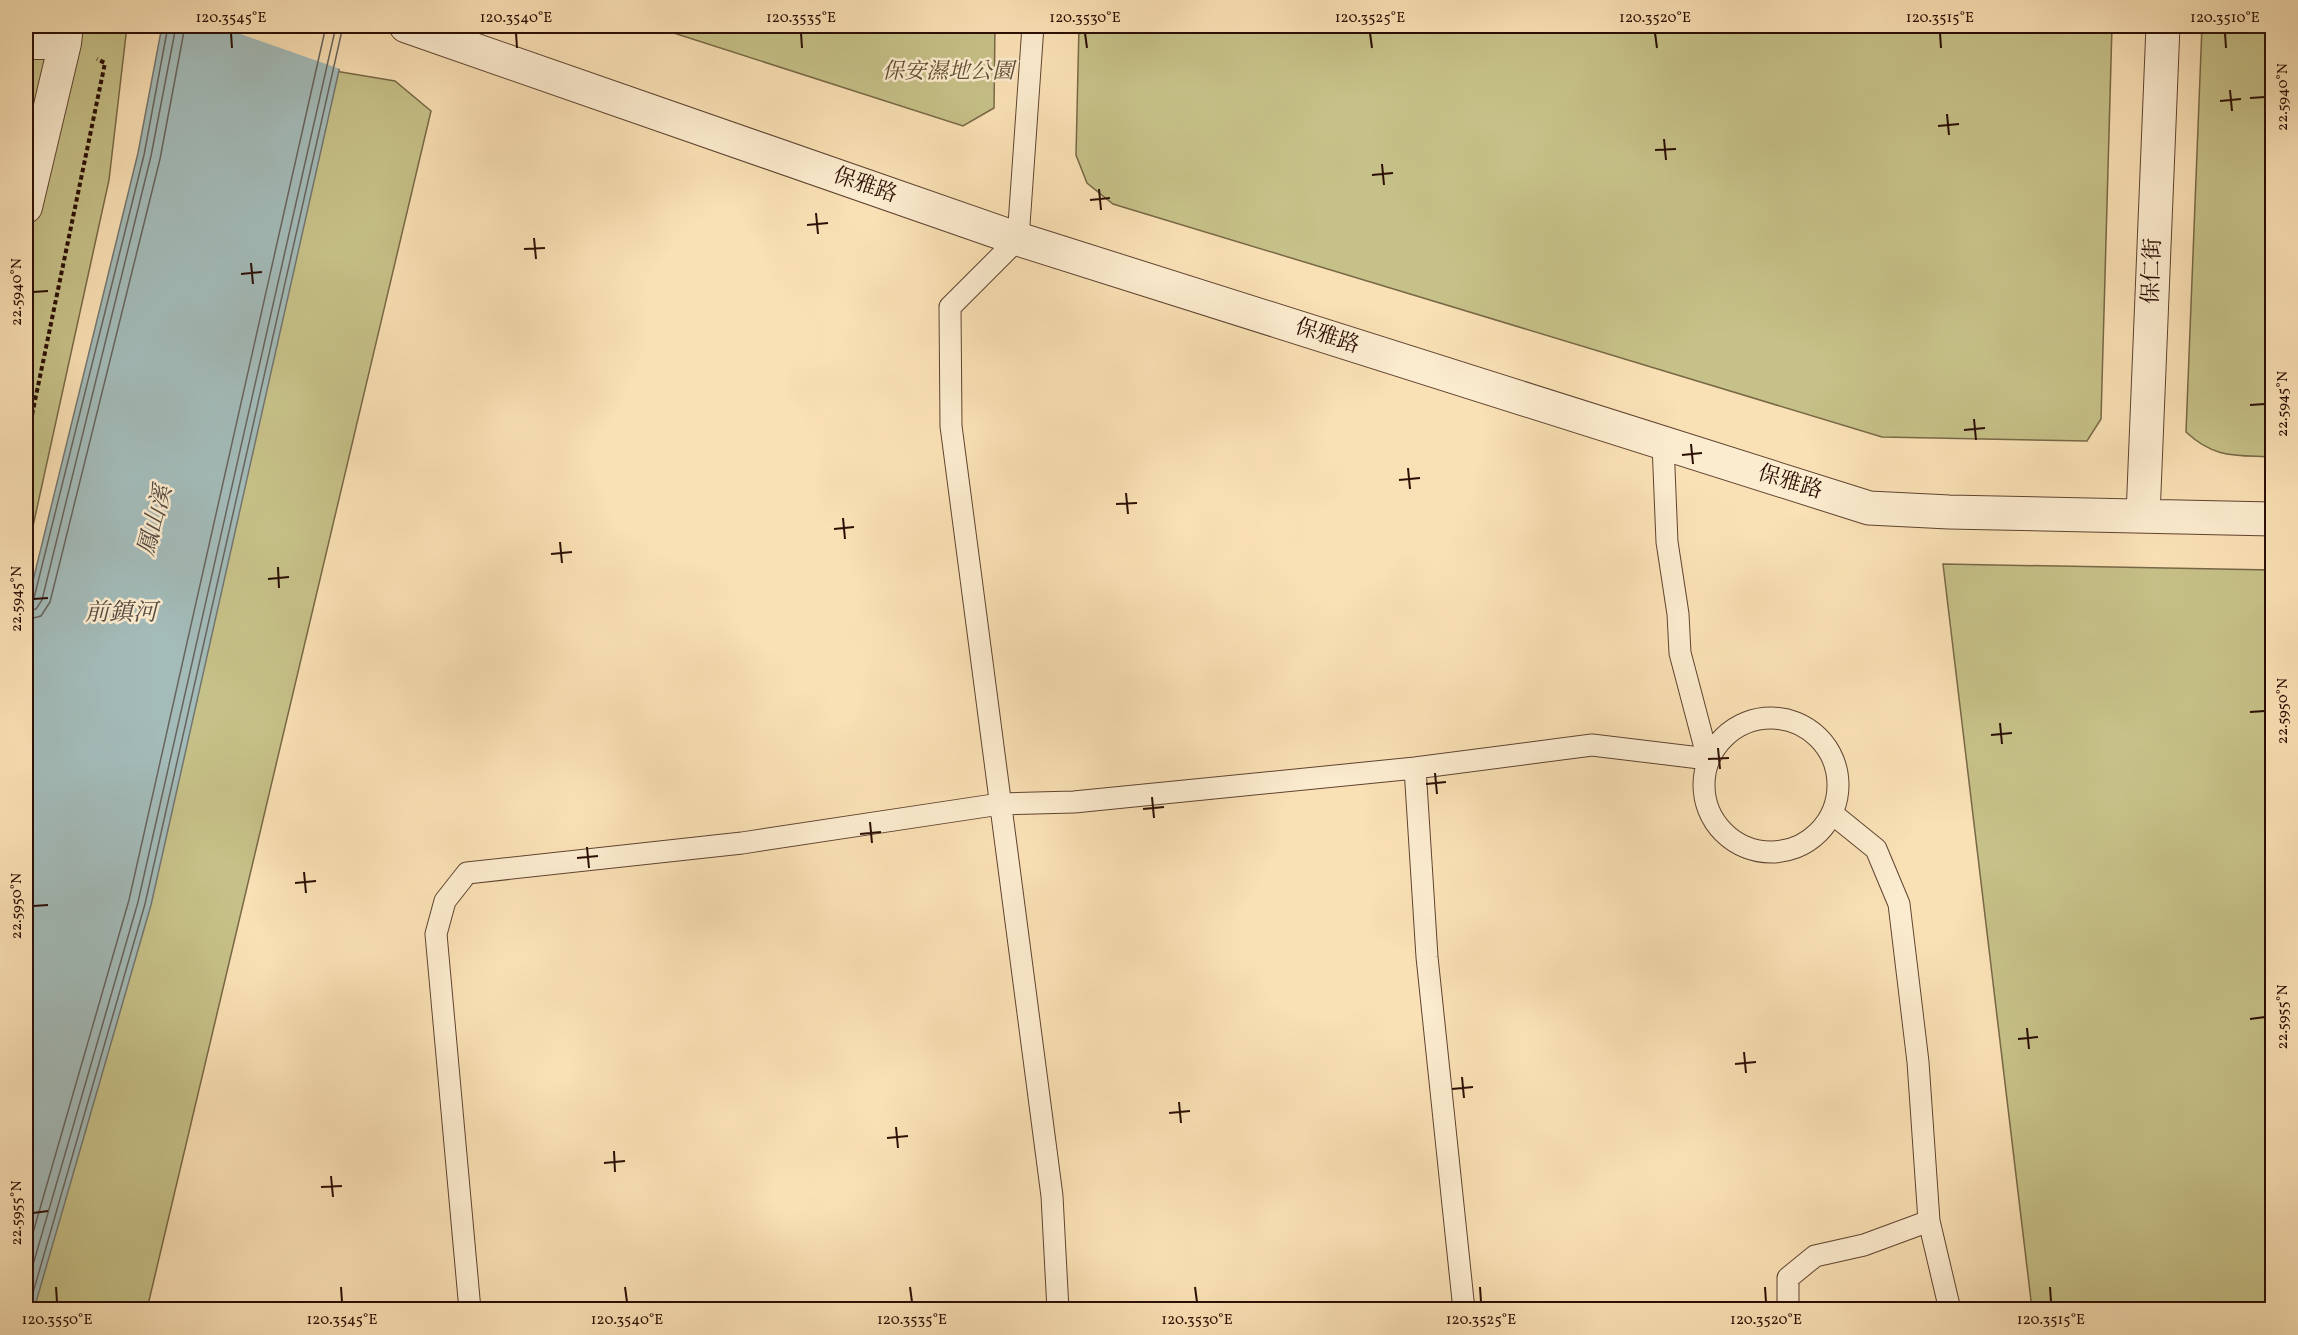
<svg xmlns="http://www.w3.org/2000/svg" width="2298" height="1335" viewBox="0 0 2298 1335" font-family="Vollkorn,'Noto Serif TC',serif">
<rect width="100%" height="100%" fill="#fae1b5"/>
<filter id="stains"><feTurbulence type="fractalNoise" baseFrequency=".00333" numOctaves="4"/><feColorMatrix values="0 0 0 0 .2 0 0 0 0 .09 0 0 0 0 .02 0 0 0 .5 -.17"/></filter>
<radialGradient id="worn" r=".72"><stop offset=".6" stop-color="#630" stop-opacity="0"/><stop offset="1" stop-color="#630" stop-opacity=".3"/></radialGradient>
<!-- green -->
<path fill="#c6c188" stroke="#786846" stroke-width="1.5" d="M 26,26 L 127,26 L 109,180 L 26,558 Z
M 652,26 L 995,26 L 994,108 L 963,126 Z
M 1079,26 L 2112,26 L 2101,419 L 2087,441 L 1882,437 L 1113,204 L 1087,183 L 1076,155 Z
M 2202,26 L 2272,26 L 2272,457 C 2236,455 2215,459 2186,432 Z
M 323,69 L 395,81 L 431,111 L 147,1309 L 26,1310 Z
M 1943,564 L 2272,570 L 2272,1309 L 2032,1309 Z"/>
<!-- water -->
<path fill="#a3bbb9" stroke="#737671" stroke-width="1.5" d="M 162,26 L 349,26 L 151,905 L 34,1309 L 26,1310 L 26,609 L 138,153 Z"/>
<!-- pier -->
<path fill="#fae1b5" d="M 218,26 L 352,26 L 343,70 Z"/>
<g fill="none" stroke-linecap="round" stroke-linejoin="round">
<!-- shore -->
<path stroke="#67645e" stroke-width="1.5" d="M 26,604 L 31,603 L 34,598 L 144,155 L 168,26
M 26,611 L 36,609 L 42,600 L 151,156 L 176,26
M 26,620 L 41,616 L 50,602 L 160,159 L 185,26
M 26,1257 L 129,900 L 326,26
M 26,1289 L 138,902 L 336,26
M 28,1310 L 145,904 L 343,26"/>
<!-- service casing -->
<g stroke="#5f4330" stroke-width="23">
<path id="service" d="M 1033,26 L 1018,239 L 950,307 L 951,426 L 1052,1196 L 1058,1310
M 1663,444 L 1667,542 L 1678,614 L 1680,653 L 1708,759
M1704 785a67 67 0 1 1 134 0a67 67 0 1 1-134 0Z
M 1415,768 L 1427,957 L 1464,1310
M 1834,815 L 1876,849 L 1899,904 L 1918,1062 L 1929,1221 L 1950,1310
M 470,1310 L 436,934 L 445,901 L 467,873 L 742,843 L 1000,804 L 1074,802 L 1415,768 L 1592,745 L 1708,759
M 1788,1310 L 1788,1278 L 1815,1256 L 1864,1245 L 1929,1221"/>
</g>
<!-- pedestrian casing -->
<g stroke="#5f4330" stroke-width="34">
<path id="pedestrian" d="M 26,43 L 65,43
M 26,207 L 65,43 L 67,26"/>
</g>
<!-- minor casing -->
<g stroke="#5f4330" stroke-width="35">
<path id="minor" d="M 406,26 L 1018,239 L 1869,508 L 1949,512 L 2272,519
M 2143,516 L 2163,26"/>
</g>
<!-- path -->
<path stroke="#2b0e04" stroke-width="4" stroke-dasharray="4.5 3" stroke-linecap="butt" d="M 26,444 L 105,63 L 97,59"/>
<!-- service -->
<use href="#service" stroke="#fceccf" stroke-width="21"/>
<!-- pedestrian -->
<use href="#pedestrian" stroke="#fceccf" stroke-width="32"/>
<!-- minor -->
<use href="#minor" stroke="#fceccf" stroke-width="33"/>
</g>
<!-- ticks -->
<path fill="none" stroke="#2b0e04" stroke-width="2" d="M 231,33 L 232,48M 516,33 L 517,48M 801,33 L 802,48M 1085,33 L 1087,48M 1370,33 L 1372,48M 1655,33 L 1657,48M 1940,33 L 1941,48M 2225,33 L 2226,48M 2230,90 L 2232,111M 2250,98 L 2265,97M 2220,101 L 2241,99M 1947,114 L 1949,135M 1938,126 L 1959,124M 1664,139 L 1666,160M 1655,150 L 1676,149M 1382,164 L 1384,185M 1372,175 L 1393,173M 1099,189 L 1101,210M 1090,200 L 1110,198M 816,213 L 818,234M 807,225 L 828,223M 534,238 L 536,259M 524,249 L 545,248M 251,263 L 253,284M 241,274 L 262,272M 33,292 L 48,291M 2250,405 L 2265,404M 1974,419 L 1976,440M 1964,430 L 1985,428M 1691,444 L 1693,464M 1682,455 L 1702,453M 1408,468 L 1410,489M 1399,480 L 1420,478M 1126,493 L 1128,514M 1116,504 L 1137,503M 843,518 L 845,539M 834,529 L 854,527M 560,542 L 562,563M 551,554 L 572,552M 278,567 L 279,588M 268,579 L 289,577M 33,599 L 48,598M 2250,712 L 2265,711M 2000,723 L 2002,744M 1991,735 L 2012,733M 1718,748 L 1720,769M 1708,759 L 1729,758M 1435,773 L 1437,794M 1426,784 L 1446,782M 1152,797 L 1154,818M 1143,809 L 1164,807M 870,822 L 872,843M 860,834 L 881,832M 587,847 L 589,868M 577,858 L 598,856M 304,872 L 306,893M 295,883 L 316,881M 33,906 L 48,905M 2250,1019 L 2265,1017M 2027,1028 L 2029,1049M 2018,1039 L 2038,1037M 1744,1052 L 1746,1073M 1735,1064 L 1756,1062M 1462,1077 L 1464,1098M 1452,1089 L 1473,1087M 1179,1102 L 1181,1123M 1169,1113 L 1190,1111M 896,1127 L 898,1148M 887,1138 L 908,1136M 614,1151 L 615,1172M 604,1163 L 625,1161M 331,1176 L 333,1197M 321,1187 L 342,1186M 33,1213 L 48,1211M 56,1287 L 57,1302M 341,1287 L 342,1302M 625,1287 L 627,1302M 910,1287 L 912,1302M 1195,1287 L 1197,1302M 1480,1287 L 1481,1302M 1765,1287 L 1766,1302M 2050,1287 L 2051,1302"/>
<g text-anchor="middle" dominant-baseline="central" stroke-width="5" stroke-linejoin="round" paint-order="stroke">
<!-- park labels -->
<g font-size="22" font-style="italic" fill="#614d32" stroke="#fceccf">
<text x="948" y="72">保安濕地公園</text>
</g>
<!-- street labels -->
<g font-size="22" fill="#2b0e04" stroke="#fceccf">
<text transform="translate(865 186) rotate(19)">保雅路</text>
<text transform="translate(2153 271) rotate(-88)">保仁街</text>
<text transform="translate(1327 337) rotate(18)">保雅路</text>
<text transform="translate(1790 483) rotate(17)">保雅路</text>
</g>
<!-- water labels -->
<g font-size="24" font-style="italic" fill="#554b43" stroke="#fceccf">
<text transform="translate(156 521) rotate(-75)">鳳山溪</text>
<text x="121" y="614">前鎮河</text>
</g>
</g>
<!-- margin -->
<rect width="2298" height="1335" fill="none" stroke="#fae1b5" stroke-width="66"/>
<rect x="33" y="33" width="2232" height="1269" fill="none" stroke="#2b0e04" stroke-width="2"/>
<g font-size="15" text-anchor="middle" fill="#2b0e04">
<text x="231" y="22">120.3545°E</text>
<text x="516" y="22">120.3540°E</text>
<text x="801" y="22">120.3535°E</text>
<text x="1085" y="22">120.3530°E</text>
<text x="1370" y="22">120.3525°E</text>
<text x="1655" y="22">120.3520°E</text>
<text x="1940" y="22">120.3515°E</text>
<text x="2225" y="22">120.3510°E</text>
<text transform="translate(2282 97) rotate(-90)" y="5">22.5940°N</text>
<text transform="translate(16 292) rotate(-90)" y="5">22.5940°N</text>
<text transform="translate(2282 404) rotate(-90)" y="5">22.5945°N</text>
<text transform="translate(16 599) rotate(-90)" y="5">22.5945°N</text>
<text transform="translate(2282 711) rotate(-90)" y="5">22.5950°N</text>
<text transform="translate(16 906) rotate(-90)" y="5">22.5950°N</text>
<text transform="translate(2282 1017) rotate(-90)" y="5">22.5955°N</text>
<text transform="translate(16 1213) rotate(-90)" y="5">22.5955°N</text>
<text x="57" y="1324">120.3550°E</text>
<text x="342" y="1324">120.3545°E</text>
<text x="627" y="1324">120.3540°E</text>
<text x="912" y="1324">120.3535°E</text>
<text x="1197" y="1324">120.3530°E</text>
<text x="1481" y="1324">120.3525°E</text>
<text x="1766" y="1324">120.3520°E</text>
<text x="2051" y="1324">120.3515°E</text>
</g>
<rect width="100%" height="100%" filter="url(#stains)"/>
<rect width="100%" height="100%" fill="url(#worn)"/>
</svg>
